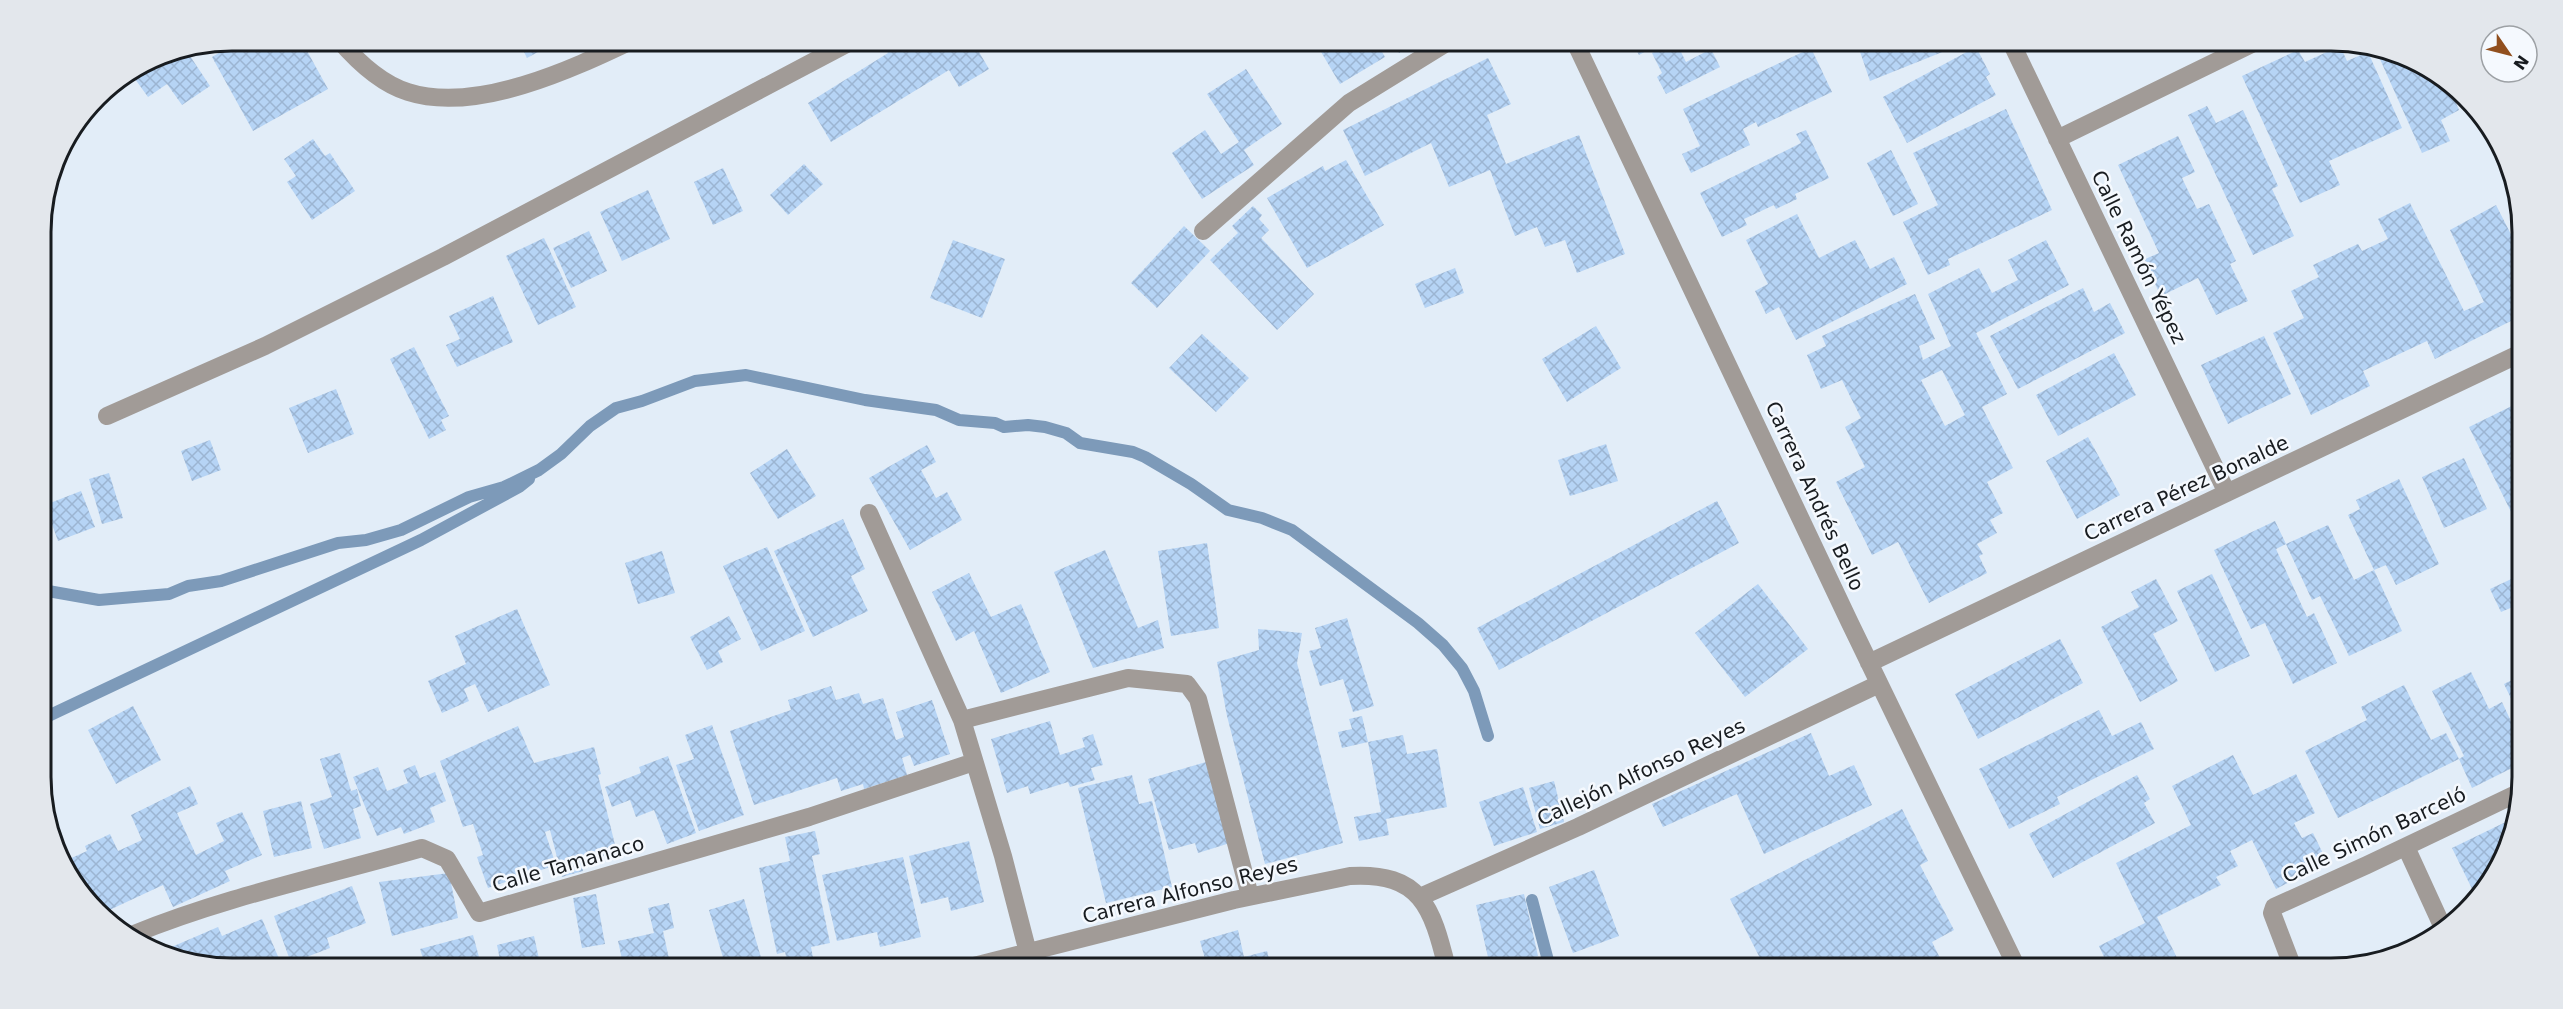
<svg xmlns="http://www.w3.org/2000/svg" width="2563" height="1009" viewBox="0 0 2563 1009" font-family="'DejaVu Sans',sans-serif">
<defs>
<pattern id="building-cross-hatch" width="8" height="8" patternUnits="userSpaceOnUse" patternTransform="scale(1.5)"><rect width="8" height="8" fill="#b6d4f5"/><path d="M0 0l8 8M0 8l8-8" fill="none" stroke="#9cb5d2"/></pattern>
</defs>
<rect width="100%" height="100%" fill="#e2edf8"/>
<g fill="none" stroke-linecap="round" stroke-linejoin="round">
<!-- stream -->
<path stroke="#7d9ab9" stroke-width="12" d="M 43,588 L 48,591 L 99,600 L 169,594 L 188,586 L 221,581 L 338,543 L 366,540 L 401,530 L 469,497 L 504,487 L 539,470 L 561,454 L 590,426 L 616,408 L 642,401 L 695,381 L 746,375 L 865,400 L 936,410 L 959,420 L 995,423 L 1004,427 L 1028,425 L 1045,427 L 1066,433 L 1080,443 L 1133,452 L 1145,457 L 1191,484 L 1228,510 L 1262,518 L 1292,530 L 1418,623 L 1443,645 L 1462,668 L 1474,691 L 1488,736
M 44,718 L 421,540 L 519,487 L 529,479
M 1532,900 L 1550,968"/>
</g>
<!-- building -->
<path fill="url(#building-cross-hatch)" fill-rule="evenodd" d="M 241,40 L 301,40 L 328,89 L 253,131 L 212,57 Z
M 518,40 L 560,40 L 527,58 Z
M 900,40 L 931,40 L 932,43 L 936,40 L 972,40 L 989,69 L 959,87 L 949,70 L 831,142 L 808,103 L 888,53 L 886,49 Z
M 1314,40 L 1375,40 L 1385,57 L 1340,84 Z
M 1391,40 L 1419,40 L 1399,53 Z
M 1631,40 L 1667,40 L 1639,55 Z
M 1670,40 L 1695,40 L 1679,48 L 1686,62 L 1711,49 L 1720,67 L 1666,94 L 1657,77 L 1662,73 L 1652,53 L 1671,43 Z
M 1856,40 L 1970,40 L 1970,41 L 1870,81 Z
M 2340,46 L 2347,61 L 2368,52 L 2402,128 L 2329,161 L 2340,185 L 2300,203 L 2242,76 L 2298,50 L 2305,62 Z
M 1976,47 L 1990,74 L 1986,77 L 1996,95 L 1907,143 L 1883,97 Z
M 1811,48 L 1832,92 L 1758,127 L 1756,122 L 1743,129 L 1750,145 L 1691,173 L 1682,154 L 1700,146 L 1683,109 Z
M 2375,48 L 2393,51 L 2450,89 L 2459,110 L 2441,120 L 2450,141 L 2422,153 Z
M 186,50 L 210,86 L 182,105 L 167,84 L 148,97 L 135,79 L 175,52 Z
M 1488,58 L 1511,104 L 1487,115 L 1506,164 L 1579,135 L 1625,254 L 1577,273 L 1565,240 L 1545,247 L 1537,227 L 1515,236 L 1490,170 L 1449,187 L 1431,143 L 1365,176 L 1343,130 Z
M 1246,69 L 1282,124 L 1244,150 L 1254,165 L 1202,199 L 1172,153 L 1205,130 L 1221,154 L 1239,142 L 1207,94 Z
M 2207,106 L 2216,123 L 2243,110 L 2278,186 L 2272,189 L 2294,236 L 2253,255 L 2188,115 Z
M 2006,109 L 2052,210 L 1948,259 L 1950,265 L 1928,275 L 1903,222 L 1938,205 L 1913,153 Z
M 1806,130 L 1829,178 L 1795,194 L 1797,199 L 1776,209 L 1774,205 L 1744,219 L 1747,225 L 1722,237 L 1700,193 L 1801,143 L 1796,134 Z
M 2178,136 L 2195,172 L 2182,178 L 2197,209 L 2209,204 L 2236,261 L 2230,264 L 2248,301 L 2216,315 L 2198,278 L 2161,296 L 2143,260 L 2159,253 L 2118,165 Z
M 313,139 L 325,156 L 330,153 L 355,191 L 312,220 L 287,182 L 296,176 L 284,159 Z
M 1891,150 L 1918,204 L 1893,216 L 1867,163 Z
M 1346,160 L 1384,225 L 1307,268 L 1267,198 L 1323,166 L 1325,171 Z
M 804,164 L 823,184 L 788,215 L 770,195 Z
M 723,168 L 743,211 L 713,225 L 694,182 Z
M 2513,183 L 2521,207 L 2521,215 L 2506,186 Z
M 648,190 L 670,239 L 622,261 L 600,212 Z
M 2410,203 L 2464,311 L 2484,302 L 2450,230 L 2496,205 L 2521,254 L 2521,316 L 2435,359 L 2427,341 L 2363,371 L 2370,386 L 2311,415 L 2273,333 L 2304,318 L 2291,291 L 2319,277 L 2313,265 L 2358,244 L 2362,251 L 2388,239 L 2378,219 Z
M 1253,206 L 1262,215 L 1259,219 L 1269,230 L 1261,238 L 1314,294 L 1277,330 L 1210,260 L 1238,233 L 1232,226 Z
M 1797,214 L 1819,258 L 1855,240 L 1870,269 L 1894,257 L 1907,284 L 1796,340 L 1779,307 L 1766,314 L 1755,291 L 1768,284 L 1746,240 Z
M 1184,226 L 1210,251 L 1157,308 L 1131,283 Z
M 589,231 L 607,271 L 571,288 L 553,248 Z
M 544,238 L 576,307 L 538,325 L 506,256 Z
M 953,240 L 1005,259 L 982,318 L 930,298 Z
M 2046,240 L 2069,285 L 1976,333 L 2007,394 L 1982,407 L 2013,468 L 1987,482 L 2003,513 L 1990,520 L 1997,533 L 1977,544 L 1983,554 L 1979,556 L 1987,573 L 1929,603 L 1898,542 L 1872,555 L 1836,482 L 1865,467 L 1845,427 L 1861,418 L 1842,380 L 1821,389 L 1807,355 L 1826,346 L 1822,336 L 1915,294 L 1935,339 L 1919,346 L 1923,360 L 1951,346 L 1928,294 L 1979,268 L 1992,293 L 2018,280 L 2008,260 ZM 1942,370 L 1965,415 L 1945,426 L 1921,380 Z
M 1455,268 L 1464,293 L 1425,308 L 1415,284 Z
M 2083,288 L 2094,312 L 2110,303 L 2125,333 L 2018,389 L 1990,336 Z
M 493,296 L 513,342 L 457,367 L 446,345 L 460,339 L 449,316 Z
M 1596,326 L 1621,368 L 1567,402 L 1542,359 Z
M 1202,334 L 1249,378 L 1216,412 L 1169,368 Z
M 2264,336 L 2291,394 L 2228,424 L 2201,365 Z
M 414,347 L 449,416 L 441,420 L 446,430 L 429,439 L 390,359 Z
M 2114,353 L 2136,395 L 2058,436 L 2036,395 Z
M 336,389 L 354,434 L 308,453 L 289,408 Z
M 2518,403 L 2521,411 L 2522,534 L 2469,427 Z
M 2088,437 L 2120,495 L 2077,519 L 2046,461 Z
M 210,440 L 221,470 L 192,481 L 181,451 Z
M 1606,444 L 1618,481 L 1570,496 L 1558,460 Z
M 927,445 L 936,462 L 921,470 L 936,498 L 947,492 L 962,520 L 910,550 L 869,478 Z
M 787,449 L 816,496 L 778,519 L 750,473 Z
M 2464,458 L 2487,509 L 2444,528 L 2422,477 Z
M 109,473 L 123,518 L 102,524 L 89,479 Z
M 2399,479 L 2439,564 L 2396,585 L 2386,565 L 2374,570 L 2348,515 L 2360,509 L 2356,500 Z
M 81,491 L 95,527 L 58,541 L 45,505 Z
M 1717,501 L 1739,543 L 1499,670 L 1477,628 Z
M 843,519 L 865,569 L 851,576 L 868,611 L 813,637 L 774,551 Z
M 2275,521 L 2286,544 L 2328,525 L 2354,580 L 2374,570 L 2402,631 L 2349,656 L 2320,596 L 2312,600 L 2286,544 L 2276,549 L 2307,617 L 2314,613 L 2337,663 L 2293,684 L 2265,623 L 2251,629 L 2214,550 Z
M 1207,543 L 1219,628 L 1171,636 L 1158,551 Z
M 767,547 L 805,631 L 761,651 L 723,566 Z
M 1105,550 L 1138,628 L 1158,620 L 1164,648 L 1093,668 L 1054,572 Z
M 662,551 L 675,593 L 638,604 L 625,563 Z
M 969,573 L 991,617 L 1021,604 L 1050,672 L 1001,693 L 974,631 L 956,641 L 932,592 Z
M 2212,574 L 2250,656 L 2215,672 L 2177,591 Z
M 2522,574 L 2522,603 L 2501,612 L 2490,589 Z
M 2156,579 L 2178,621 L 2153,634 L 2178,681 L 2140,702 L 2101,627 L 2139,607 L 2131,592 Z
M 1758,584 L 1808,649 L 1745,697 L 1695,633 Z
M 517,609 L 550,685 L 488,712 L 475,684 L 464,689 L 469,701 L 442,713 L 428,681 L 466,664 L 455,636 Z
M 729,616 L 741,639 L 718,651 L 723,662 L 707,670 L 690,637 Z
M 1347,618 L 1374,706 L 1353,712 L 1343,679 L 1320,686 L 1309,651 L 1321,648 L 1315,628 Z
M 1258,629 L 1302,633 L 1297,663 L 1343,843 L 1265,864 L 1227,716 L 1217,662 L 1259,650 Z
M 2060,639 L 2083,683 L 1978,739 L 1955,694 Z
M 2471,672 L 2489,709 L 2502,702 L 2522,745 L 2522,763 L 2472,788 L 2459,759 L 2464,756 L 2432,691 Z
M 2522,675 L 2522,721 L 2504,684 Z
M 2404,685 L 2431,740 L 2446,733 L 2459,759 L 2338,818 L 2305,751 L 2367,720 L 2361,707 Z
M 831,686 L 836,700 L 859,693 L 863,704 L 883,698 L 896,740 L 904,737 L 896,712 L 932,700 L 950,754 L 914,766 L 910,755 L 902,758 L 907,775 L 864,789 L 863,784 L 841,791 L 837,778 L 754,805 L 730,731 L 791,710 L 788,700 Z
M 133,706 L 161,760 L 116,784 L 88,730 Z
M 2099,710 L 2112,736 L 2141,722 L 2154,749 L 2057,797 L 2060,804 L 2009,829 L 1979,769 Z
M 1362,716 L 1368,742 L 1342,748 L 1338,732 L 1352,729 L 1349,719 Z
M 1050,721 L 1060,755 L 1085,747 L 1082,738 L 1093,734 L 1103,765 L 1091,768 L 1095,780 L 1070,787 L 1068,782 L 1030,794 L 1028,786 L 1007,793 L 991,739 Z
M 712,725 L 744,815 L 699,831 L 676,765 L 694,759 L 685,735 Z
M 518,726 L 534,763 L 594,747 L 601,774 L 598,775 L 617,853 L 581,862 L 583,871 L 562,877 L 550,830 L 545,832 L 556,865 L 488,888 L 477,857 L 483,855 L 473,824 L 463,827 L 440,761 Z
M 1811,733 L 1829,776 L 1854,765 L 1872,805 L 1764,854 L 1737,794 L 1663,827 L 1652,804 Z
M 1403,735 L 1407,754 L 1437,749 L 1447,807 L 1386,819 L 1389,835 L 1359,841 L 1354,817 L 1381,812 L 1368,742 Z
M 340,753 L 351,791 L 357,789 L 361,806 L 353,809 L 361,838 L 324,849 L 310,804 L 332,797 L 320,759 Z
M 2233,755 L 2253,795 L 2296,774 L 2315,813 L 2294,823 L 2302,838 L 2313,833 L 2327,862 L 2276,889 L 2252,840 L 2230,851 L 2238,866 L 2216,877 L 2221,885 L 2157,917 L 2181,966 L 2177,968 L 2109,968 L 2099,946 L 2145,923 L 2116,863 L 2191,825 L 2172,786 Z
M 668,756 L 696,833 L 667,844 L 654,810 L 636,817 L 630,800 L 612,807 L 605,787 L 641,773 L 639,767 Z
M 1206,762 L 1230,843 L 1198,853 L 1195,843 L 1169,850 L 1148,779 Z
M 415,765 L 420,778 L 435,772 L 446,801 L 430,808 L 435,822 L 404,834 L 401,827 L 377,836 L 353,777 L 378,767 L 387,791 L 408,783 L 403,770 Z
M 1132,775 L 1139,804 L 1152,801 L 1172,887 L 1106,903 L 1078,788 Z
M 2137,775 L 2150,799 L 2144,803 L 2155,823 L 2053,878 L 2029,834 Z
M 1554,781 L 1564,822 L 1540,829 L 1529,788 Z
M 190,786 L 198,804 L 177,813 L 196,855 L 224,841 L 216,823 L 242,812 L 262,855 L 225,871 L 230,881 L 173,907 L 163,885 L 103,913 L 88,903 L 67,860 L 87,851 L 85,846 L 110,834 L 118,851 L 142,840 L 131,815 Z
M 1523,787 L 1537,832 L 1494,846 L 1479,802 Z
M 301,801 L 312,848 L 274,857 L 263,811 Z
M 1902,809 L 1928,861 L 1920,865 L 1954,930 L 1932,942 L 1945,968 L 1812,968 L 1809,961 L 1795,968 L 1765,968 L 1730,899 Z
M 2516,817 L 2512,839 L 2483,893 L 2477,899 L 2452,848 Z
M 815,831 L 820,854 L 812,856 L 830,943 L 811,947 L 814,963 L 789,968 L 785,952 L 777,954 L 759,868 L 790,861 L 785,837 Z
M 969,841 L 984,902 L 951,911 L 948,897 L 921,904 L 909,856 Z
M 903,857 L 921,937 L 880,947 L 877,932 L 837,941 L 822,875 Z
M 1594,870 L 1619,936 L 1573,953 L 1549,887 Z
M 449,873 L 458,918 L 392,936 L 379,882 Z
M 352,886 L 366,923 L 327,938 L 330,948 L 291,963 L 274,916 Z
M 596,894 L 605,944 L 582,948 L 573,898 Z
M 1524,894 L 1538,956 L 1490,966 L 1476,905 Z
M 744,899 L 762,961 L 739,968 L 726,968 L 709,910 Z
M 669,903 L 674,928 L 663,931 L 671,968 L 624,968 L 618,941 L 654,933 L 648,908 Z
M 262,919 L 283,968 L 232,969 L 170,958 L 160,952 L 218,927 L 222,936 Z
M 1238,930 L 1244,957 L 1267,951 L 1271,967 L 1305,959 L 1307,968 L 1219,968 L 1218,964 L 1207,966 L 1200,941 Z
M 473,935 L 482,968 L 426,968 L 420,949 Z
M 534,936 L 541,968 L 497,968 L 496,966 L 501,965 L 497,945 Z
M 393,960 L 396,968 L 367,968 Z"/>
<g fill="none" stroke-linecap="round" stroke-linejoin="round">
<!-- minor -->
<path stroke="#a19b97" stroke-width="18" d="M 339,40 C 357,61 382,84 408,92 C 476,114 572,69 633,40
M 1574,40 L 1849,621 L 2017,968
M 2010,40 L 2227,493
M 2057,139 L 2260,40
M 1203,231 L 1349,103 L 1451,40
M 107,416 L 265,346 L 443,257 L 854,40
M 869,513 L 962,720 L 1003,856 L 1032,968
M 1869,663 L 2521,353
M 962,720 L 1128,678 L 1187,684 L 1198,699 L 1250,896
M 2406,847 L 2444,930
M 1420,897 L 1578,827 L 1879,684
M 134,934 C 227,896 325,876 422,848 L 447,859 L 479,913 L 809,817 L 974,762
M 966,968 L 1234,900 L 1350,876 C 1421,872 1432,907 1447,968
M 2293,968 L 2272,913 L 2274,907 L 2367,865 L 2520,792"/>
</g>
<g text-anchor="middle" dominant-baseline="central" stroke-width="5" stroke-linejoin="round" paint-order="stroke">
<!-- street labels -->
<g font-size="20" fill="#181c20" stroke="#f5f9fe">
<text transform="translate(2139 257) rotate(64)">Calle Ramón Yépez</text>
<text transform="translate(2186 488) rotate(-25)">Carrera Pérez Bonalde</text>
<text transform="translate(1815 496) rotate(65)">Carrera Andrés Bello</text>
<text transform="translate(1641 772) rotate(-25)">Callejón Alfonso Reyes</text>
<text transform="translate(2374 835) rotate(-25)">Calle Simón Barceló</text>
<text transform="translate(568 864) rotate(-16)">Calle Tamanaco</text>
<text transform="translate(1190 890) rotate(-14)">Carrera Alfonso Reyes</text>
</g>
</g>
<!-- crop -->
<path d="M0 0H2563V1009H0ZM232 51H2331A181 181 0 0 1 2512 232V777A181 181 0 0 1 2331 958H232A181 181 0 0 1 51 777V232A181 181 0 0 1 232 51Z" fill="#e3e7ec" fill-rule="evenodd"/>
<path fill="none" stroke="#181c20" stroke-width="3" d="M232 51H2331A181 181 0 0 1 2512 232V777A181 181 0 0 1 2331 958H232A181 181 0 0 1 51 777V232A181 181 0 0 1 232 51Z"/>
<!-- north arrow -->
<g transform="translate(2509 54) rotate(125)"><circle r="28" fill="#f5f9fe" stroke="#9da1a5" stroke-width="1.5"/>
<path d="M0-4.5L10 22L0 15L-10 22Z" fill="#914f1e"/>
<text y="-9" font-size="16" font-weight="bold" text-anchor="middle" fill="#181c20">N</text>
</g>
</svg>
